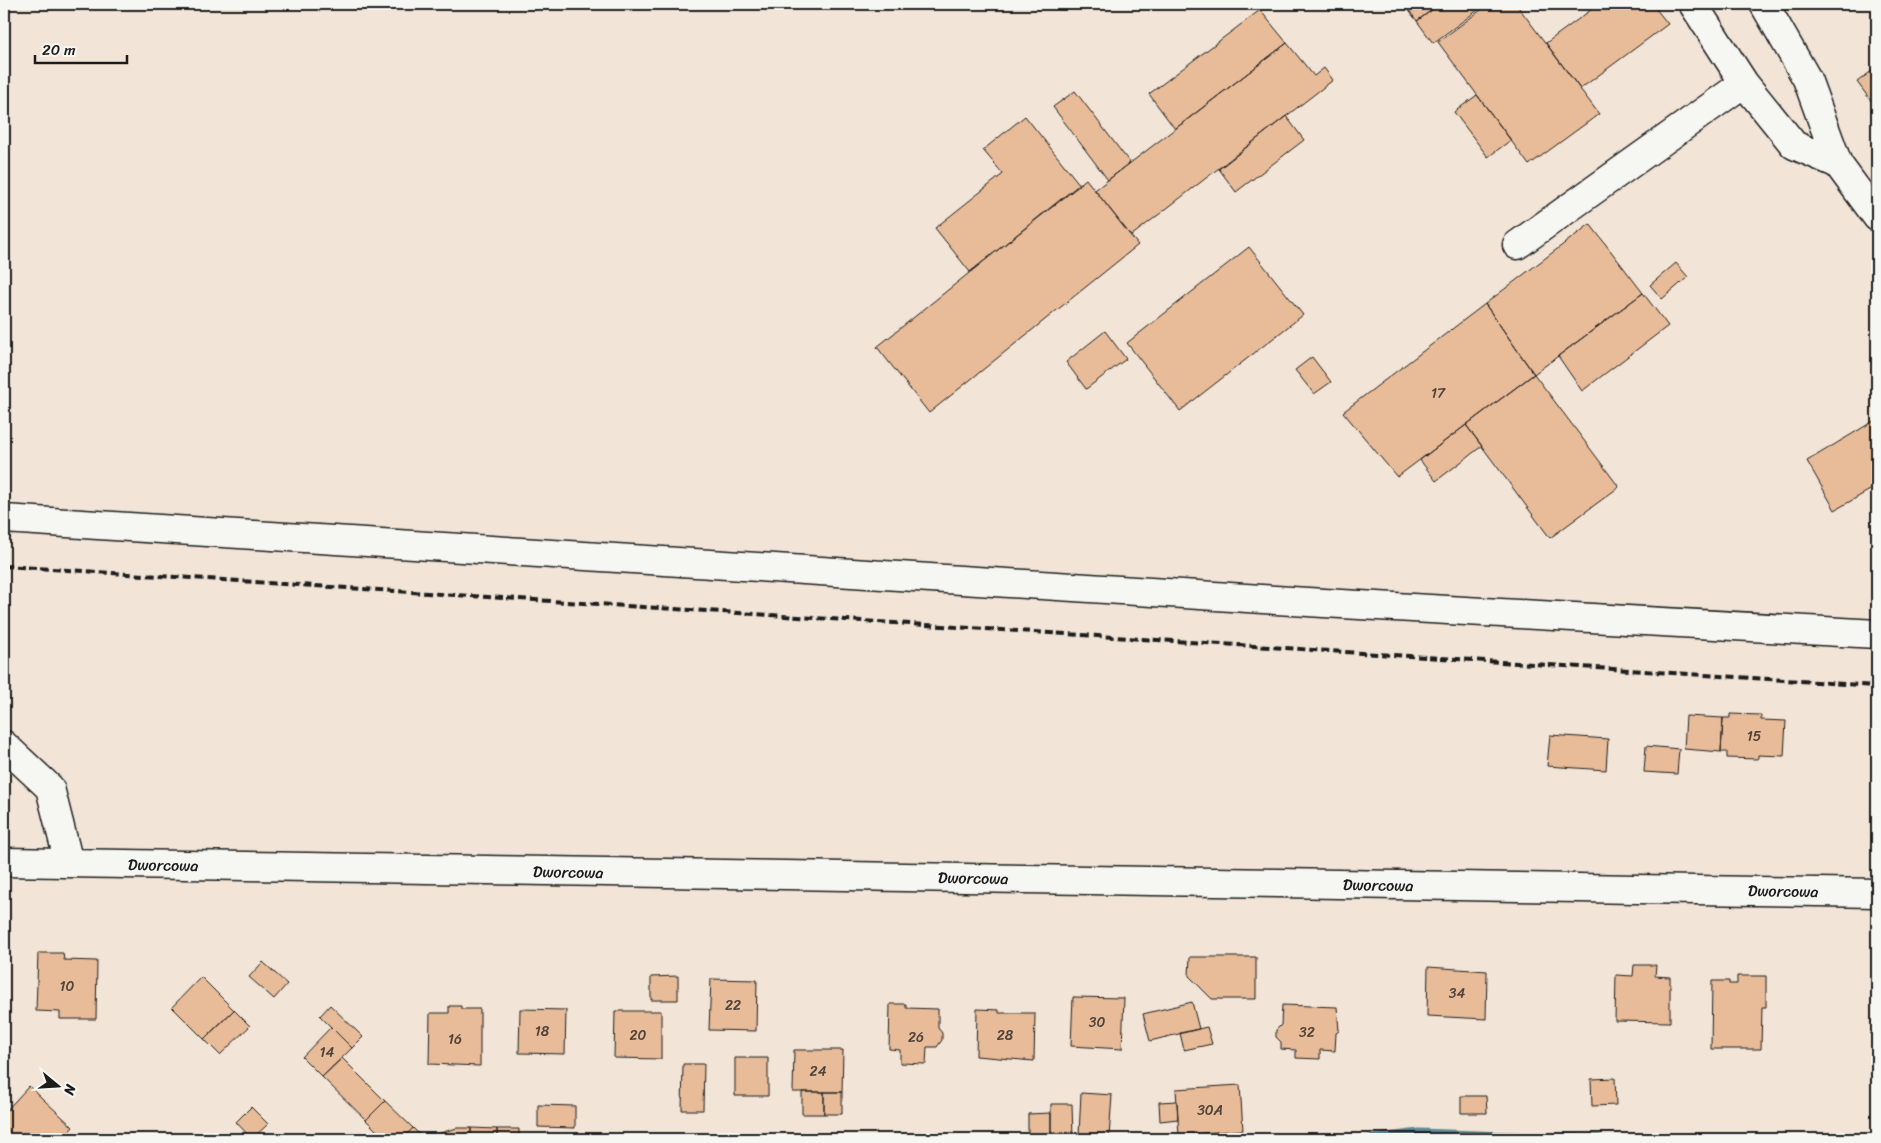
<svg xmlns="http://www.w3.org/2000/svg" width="1881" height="1143" viewBox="0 0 1881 1143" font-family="Sriracha,sans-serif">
<rect width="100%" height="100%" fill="#f2e5d7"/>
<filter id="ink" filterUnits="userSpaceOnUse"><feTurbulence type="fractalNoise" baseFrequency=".02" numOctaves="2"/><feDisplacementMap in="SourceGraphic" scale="10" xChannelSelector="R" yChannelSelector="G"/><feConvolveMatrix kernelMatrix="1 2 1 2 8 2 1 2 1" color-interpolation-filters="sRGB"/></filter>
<g filter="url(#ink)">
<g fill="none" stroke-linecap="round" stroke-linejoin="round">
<!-- stream -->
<path stroke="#5c8a95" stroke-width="9" d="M 1371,1139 L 1419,1133 L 1599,1139"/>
</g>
<!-- building -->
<path fill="#e9bc99" stroke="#1c1c1c" d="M 1404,4 L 1440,4 L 1417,21 Z
M 1440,4 L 1486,4 L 1433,43 L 1417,21 Z
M 1489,4 L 1516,4 L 1599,114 L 1529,165 L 1438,42 Z
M 1599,4 L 1652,4 L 1668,24 L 1580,89 L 1546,43 Z
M 1260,10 L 1287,43 L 1175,129 L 1149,94 Z
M 1287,43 L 1314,76 L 1324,68 L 1333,80 L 1131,236 L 1095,190 Z
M 1877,67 L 1877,109 L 1857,82 Z
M 1075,91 L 1130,163 L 1108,180 L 1053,107 Z
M 1477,95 L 1511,140 L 1488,157 L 1454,112 Z
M 1025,116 L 1080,185 L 970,272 L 935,228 L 1003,174 L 983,150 Z
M 1286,116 L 1304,140 L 1236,192 L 1219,169 Z
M 1086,179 L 1138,245 L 929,413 L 877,347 Z
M 1590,224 L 1643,293 L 1534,374 L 1485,304 Z
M 1249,247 L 1303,315 L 1180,411 L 1127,343 Z
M 1676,263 L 1688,277 L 1662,299 L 1650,285 Z
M 1643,293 L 1668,326 L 1582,391 L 1558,356 Z
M 1485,304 L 1534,374 L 1397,477 L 1343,412 Z
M 1105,331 L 1126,359 L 1086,389 L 1066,362 Z
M 1312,357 L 1331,382 L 1314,394 L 1295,370 Z
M 1534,374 L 1619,487 L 1550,538 L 1466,425 Z
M 1877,419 L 1877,486 L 1835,510 L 1807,461 Z
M 1466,425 L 1482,446 L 1436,481 L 1420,460 Z
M 1730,714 L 1761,715 L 1761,720 L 1786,721 L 1784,756 L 1758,755 L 1758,759 L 1727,758 L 1727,752 L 1721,752 L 1723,718 L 1730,718 Z
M 1686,716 L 1723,718 L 1721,752 L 1684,749 Z
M 1550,735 L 1608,739 L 1606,770 L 1547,766 Z
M 1646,746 L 1679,749 L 1677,774 L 1644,772 Z
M 38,953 L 63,953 L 64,960 L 97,961 L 96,1019 L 60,1019 L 60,1012 L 36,1011 Z
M 1190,957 L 1256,957 L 1256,999 L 1212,999 L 1189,976 Z
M 263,962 L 287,984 L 274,999 L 249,977 Z
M 1634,965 L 1656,965 L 1655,976 L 1670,977 L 1670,1022 L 1615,1021 L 1616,975 L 1633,976 Z
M 1428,967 L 1487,971 L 1486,1019 L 1427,1016 Z
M 678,976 L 678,1000 L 651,1000 L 651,977 Z
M 1737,976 L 1766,976 L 1766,1007 L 1762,1007 L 1761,1049 L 1711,1049 L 1712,981 L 1729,981 L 1729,984 L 1737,984 Z
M 201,977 L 234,1010 L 204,1039 L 172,1007 Z
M 711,979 L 757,980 L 756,1031 L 709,1030 Z
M 1073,997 L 1124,998 L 1122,1049 L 1071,1046 Z
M 1192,1002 L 1199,1029 L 1150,1041 L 1143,1014 Z
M 890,1004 L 906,1004 L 906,1008 L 938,1009 L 938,1028 L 942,1033 L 942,1040 L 937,1047 L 927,1047 L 926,1064 L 900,1063 L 900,1050 L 889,1049 Z
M 330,1005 L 363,1037 L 352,1048 L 320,1016 Z
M 1282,1005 L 1337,1007 L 1339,1031 L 1336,1033 L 1335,1051 L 1320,1050 L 1320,1059 L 1296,1058 L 1296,1050 L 1281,1049 L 1281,1042 L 1276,1037 L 1276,1030 L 1281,1025 Z
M 449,1006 L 461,1006 L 461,1009 L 480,1009 L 480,1066 L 429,1064 L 430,1013 L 449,1013 Z
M 520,1009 L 566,1010 L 565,1054 L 519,1053 Z
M 977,1009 L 999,1010 L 999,1013 L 1035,1013 L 1034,1061 L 976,1056 Z
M 234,1010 L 250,1026 L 220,1055 L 204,1039 Z
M 615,1011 L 661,1011 L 661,1059 L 614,1058 Z
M 331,1027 L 352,1048 L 322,1077 L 302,1057 Z
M 1207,1027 L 1212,1044 L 1184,1050 L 1180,1033 Z
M 794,1050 L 843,1050 L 842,1092 L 793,1092 Z
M 342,1058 L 385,1101 L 366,1120 L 322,1077 Z
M 735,1058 L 768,1058 L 768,1096 L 735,1096 Z
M 683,1064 L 704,1064 L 703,1110 L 682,1110 Z
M 1615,1078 L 1616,1105 L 1592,1106 L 1591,1079 Z
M 1240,1085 L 1243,1130 L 1179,1135 L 1176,1089 Z
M 29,1086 L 73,1127 L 62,1139 L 12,1139 L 4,1132 L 4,1113 Z
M 802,1092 L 824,1092 L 824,1114 L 802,1114 Z
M 824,1092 L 842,1092 L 842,1114 L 824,1114 Z
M 1081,1093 L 1112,1095 L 1109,1137 L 1079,1135 Z
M 1461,1096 L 1486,1096 L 1487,1113 L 1461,1113 Z
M 385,1101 L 413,1128 L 402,1139 L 385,1139 L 366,1120 Z
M 1177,1101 L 1178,1119 L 1160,1121 L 1159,1102 Z
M 1051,1104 L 1072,1104 L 1073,1139 L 1051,1139 Z
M 538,1105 L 575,1106 L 575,1128 L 538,1127 Z
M 251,1107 L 268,1124 L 252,1139 L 236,1122 Z
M 1051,1113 L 1051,1139 L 1028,1139 L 1028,1114 Z
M 413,1128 L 424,1139 L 402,1139 Z
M 457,1128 L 471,1128 L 471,1139 L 423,1138 Z
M 471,1128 L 497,1129 L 497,1139 L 471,1139 Z
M 497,1129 L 519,1129 L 519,1139 L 497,1139 Z
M 821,1138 L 865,1139 L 821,1139 Z"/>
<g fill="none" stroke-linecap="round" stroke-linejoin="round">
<!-- minor casing -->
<g stroke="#1c1c1c" stroke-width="31">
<path id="minor" d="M 1693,4 L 1744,83 L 1794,145 L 1838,164 L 1807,79 L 1764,4
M 1838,164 L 1877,217
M 1517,245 L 1744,83
M 4,519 L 1324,603 L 1877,634
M 4,745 L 50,788 L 69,863
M 4,862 L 1877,893"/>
</g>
<!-- minor -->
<use href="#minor" stroke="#f6f6f2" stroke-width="28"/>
<!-- rail -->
<path stroke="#1c1c1c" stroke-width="4" stroke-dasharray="8 4" stroke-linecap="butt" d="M 4,566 L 1877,686"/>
</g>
</g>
<g text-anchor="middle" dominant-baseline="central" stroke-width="5" stroke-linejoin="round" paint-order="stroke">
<!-- number labels -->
<g font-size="14" fill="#4f443b">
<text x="1438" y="393">17</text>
<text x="1754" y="736">15</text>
<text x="67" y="986">10</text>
<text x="1457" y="993">34</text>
<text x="733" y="1005">22</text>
<text x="1097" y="1022">30</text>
<text x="542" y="1031">18</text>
<text x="1307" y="1032">32</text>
<text x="638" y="1035">20</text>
<text x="1005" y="1035">28</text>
<text x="916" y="1037">26</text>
<text x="455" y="1039">16</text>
<text x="327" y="1052">14</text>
<text x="818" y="1071">24</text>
<text x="1210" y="1110">30A</text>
</g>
<!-- street labels -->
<g font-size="16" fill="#1c1c1c" stroke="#f6f6f2">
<text transform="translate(163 865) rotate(1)">Dworcowa</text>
<text transform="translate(568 872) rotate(1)">Dworcowa</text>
<text transform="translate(973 878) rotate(1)">Dworcowa</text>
<text transform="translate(1378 885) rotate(1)">Dworcowa</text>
<text transform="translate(1783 891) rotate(1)">Dworcowa</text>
</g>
</g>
<!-- margin -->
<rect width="1881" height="1143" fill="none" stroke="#f6f6f2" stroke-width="20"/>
<rect x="10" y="10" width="1861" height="1123" fill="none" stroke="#1c1c1c" stroke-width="2" filter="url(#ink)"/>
<!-- north arrow -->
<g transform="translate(58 1086) rotate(108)" stroke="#f6f6f2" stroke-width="4" paint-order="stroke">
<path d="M0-4L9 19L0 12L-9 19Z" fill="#1c1c1c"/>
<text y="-8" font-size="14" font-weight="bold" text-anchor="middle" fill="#1c1c1c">N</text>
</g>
<!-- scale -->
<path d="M35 55v8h92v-8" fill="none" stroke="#1c1c1c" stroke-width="2.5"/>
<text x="42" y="55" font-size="15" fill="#1c1c1c" stroke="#f6f6f2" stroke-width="4" paint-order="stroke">20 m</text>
</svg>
